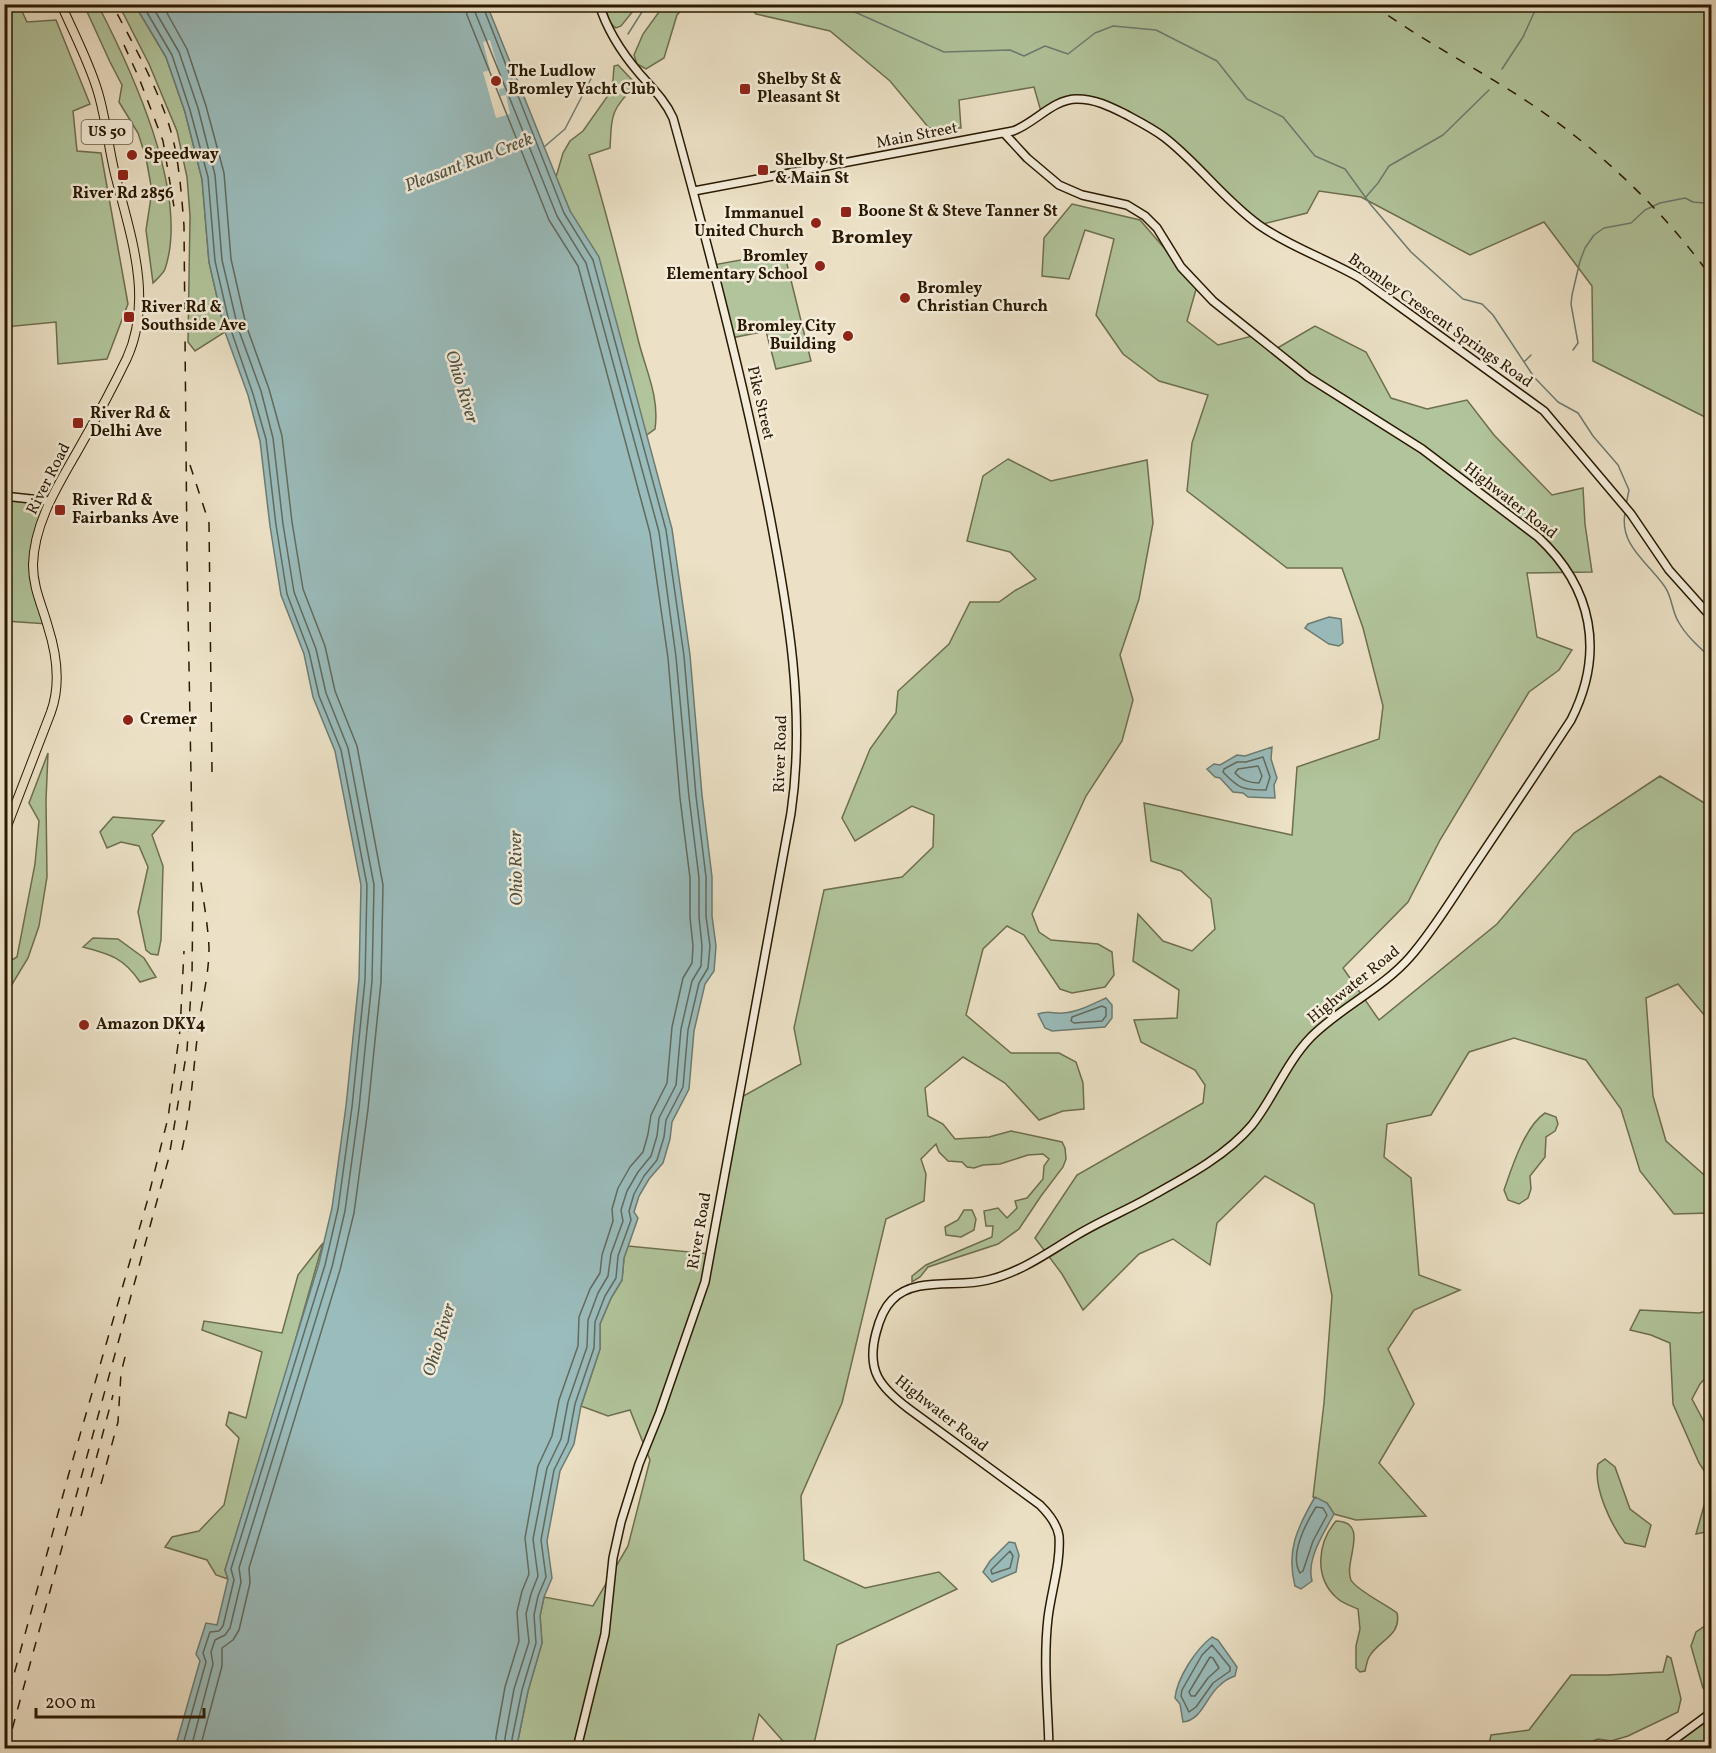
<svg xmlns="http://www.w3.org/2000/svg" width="1716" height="1753" viewBox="0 0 1716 1753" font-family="Vollkorn,serif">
<rect width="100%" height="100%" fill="#ece1c6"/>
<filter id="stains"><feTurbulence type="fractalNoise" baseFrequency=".00333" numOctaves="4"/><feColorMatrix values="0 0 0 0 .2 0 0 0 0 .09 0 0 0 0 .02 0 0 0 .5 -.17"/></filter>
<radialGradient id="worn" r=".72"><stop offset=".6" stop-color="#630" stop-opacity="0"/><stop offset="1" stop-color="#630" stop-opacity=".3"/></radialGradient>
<!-- green -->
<path fill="#b1c49b" stroke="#6d6e4e" stroke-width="1.5" d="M 19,5 L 27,22 L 56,20 L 90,104 L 73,111 L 77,151 L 101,153 L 128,304 L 107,359 L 58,364 L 56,322 L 5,327 L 4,5 Z
M 84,5 L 98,5 C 132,71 190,195 165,269 C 163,274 157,279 153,283 L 146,230 L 152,191 L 146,158 L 138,133 L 119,102 L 122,85 L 110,62 Z
M 119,5 L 135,5 L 166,57 L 185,112 L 202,179 L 209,262 L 225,332 L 195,351 L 188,342 L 190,216 L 187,177 L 177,131 L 149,64 Z
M 608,5 L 608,4 L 638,5 L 621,26 L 616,28 C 609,24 607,14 605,6 Z
M 664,5 L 686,5 L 677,15 L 664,58 L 646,69 L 637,64 L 634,55 L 643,34 Z
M 747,5 L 1711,5 L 1711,420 L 1593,361 L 1592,286 L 1544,222 L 1470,255 L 1361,197 L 1319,191 L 1307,213 L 1259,225 L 1158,133 L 1087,99 L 1063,101 L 1042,115 L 1034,87 L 959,100 L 961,128 L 929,128 L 890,81 L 830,31 L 756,14 Z
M 618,65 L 636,84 C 611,112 612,111 610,148 L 589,155 C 607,215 622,274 637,335 C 644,367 660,395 655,429 L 641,439 L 570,211 L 556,177 L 563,153 L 570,141 L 583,131 L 607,97 L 613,80 L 614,66 Z
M 1072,204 L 1140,220 L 1197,286 L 1187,321 L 1218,345 L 1256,335 L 1274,350 L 1315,326 L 1366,352 L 1391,398 L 1427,409 L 1467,400 L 1494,435 L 1552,495 L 1583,488 L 1585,524 L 1592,572 L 1527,573 L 1537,637 L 1572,650 L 1559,670 L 1529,692 L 1440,840 L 1408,902 L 1343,968 L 1379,1020 L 1497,924 L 1574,833 L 1660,776 L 1711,807 L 1711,1023 L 1678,984 L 1646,998 L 1653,1096 L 1666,1141 L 1711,1181 L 1712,1208 L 1710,1213 L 1674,1214 L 1640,1171 L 1621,1109 L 1586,1060 L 1514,1038 L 1469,1052 L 1431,1115 L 1387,1124 L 1384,1157 L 1411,1178 L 1419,1275 L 1460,1290 L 1414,1310 L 1388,1349 L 1414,1404 L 1379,1463 L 1426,1516 L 1356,1520 L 1334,1514 L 1327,1503 L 1313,1497 L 1324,1403 L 1332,1296 L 1314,1204 L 1265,1176 L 1217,1223 L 1210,1265 L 1173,1239 L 1139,1254 L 1083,1310 L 1062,1274 L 1035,1238 L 1077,1175 L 1203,1103 L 1205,1085 L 1195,1070 L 1141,1042 L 1134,1020 L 1177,1018 L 1179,990 L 1133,961 L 1138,914 L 1163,941 L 1192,951 L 1215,929 L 1211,899 L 1181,871 L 1151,861 L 1144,803 L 1292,835 L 1297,767 L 1379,739 L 1383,706 L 1363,628 L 1342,568 L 1287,568 L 1187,491 L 1192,443 L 1208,395 L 1159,381 L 1123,354 L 1096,315 L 1114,239 L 1085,230 L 1069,279 L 1042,276 L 1044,238 Z
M 784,252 L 811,361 L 776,369 L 766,331 L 731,338 L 713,265 Z
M 1008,459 L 1051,481 L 1147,460 L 1153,523 L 1139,599 L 1120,655 L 1133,700 L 1122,741 L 1086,796 L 1032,914 L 1039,932 L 1051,940 L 1098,944 L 1112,952 L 1114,975 L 1105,987 L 1072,993 L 1060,989 L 1024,935 L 1007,926 L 983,949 L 966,1015 L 1011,1053 L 1059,1053 L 1076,1062 L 1083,1083 L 1084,1109 L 1063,1111 L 1039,1120 L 1005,1083 L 963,1057 L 925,1088 L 928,1116 L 943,1124 L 955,1139 L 989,1137 L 1011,1131 L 1062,1142 L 1065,1148 L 1066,1159 L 1063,1167 L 1041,1196 L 1019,1229 L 998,1244 L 928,1267 L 920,1277 L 912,1282 L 912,1276 L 926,1265 L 992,1237 L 993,1226 L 986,1226 L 984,1211 L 998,1208 L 1007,1218 L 1017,1208 L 1015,1201 L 1027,1198 L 1043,1179 L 1044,1166 L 1049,1159 L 1043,1154 L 1028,1155 L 1000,1164 L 983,1165 L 974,1168 L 967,1167 L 962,1162 L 948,1161 L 939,1152 L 936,1144 L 921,1159 L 926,1174 L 924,1201 L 886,1219 L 842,1403 L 801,1496 L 804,1560 L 865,1588 L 939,1572 L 957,1589 L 837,1645 L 813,1748 L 789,1748 L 759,1714 L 751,1748 L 518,1748 L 518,1740 L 528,1691 L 542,1643 L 540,1616 L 544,1597 L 593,1606 L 628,1546 L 650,1460 L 630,1410 L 608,1416 L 581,1406 L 600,1349 L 600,1324 L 611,1298 L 622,1280 L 624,1258 L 628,1246 L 710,1254 L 738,1099 L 801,1064 L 794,1028 L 824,890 L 902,877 L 933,847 L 934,815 L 912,806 L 855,841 L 842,818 L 870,749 L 896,713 L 898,691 L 949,644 L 970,602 L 999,602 L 1016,590 L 1036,579 L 1010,552 L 967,541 L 983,476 Z
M 4,496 L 49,501 L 33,564 L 48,624 L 5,621 Z
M 48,753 L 46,800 L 47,877 L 39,926 L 28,958 L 5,996 L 5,964 L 17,957 L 35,864 L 39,821 L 29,803 Z
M 113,817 L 164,821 L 152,835 L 163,866 L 161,940 L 158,955 L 151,954 L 146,950 L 138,912 L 148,867 L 139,846 L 121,842 L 107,848 L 100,832 Z
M 93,938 L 118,939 L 144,958 L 156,977 L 140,982 C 124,958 110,954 83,947 Z
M 1545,1113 L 1556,1117 L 1558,1124 L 1555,1131 L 1546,1137 L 1545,1157 L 1530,1176 L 1531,1189 L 1528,1198 L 1519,1204 L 1508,1200 L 1504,1190 C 1512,1167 1525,1126 1545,1113 Z
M 964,1210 L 972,1210 L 976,1219 L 974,1230 L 961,1237 L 946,1235 L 945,1227 L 958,1220 Z
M 323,1243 L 284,1380 L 225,1570 L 228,1579 L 216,1575 L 207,1560 L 165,1547 L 172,1537 L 199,1531 L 224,1505 L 239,1438 L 226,1425 L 229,1412 L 246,1418 L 262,1352 L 202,1330 L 204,1321 L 282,1333 L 298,1275 Z
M 1640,1310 L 1699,1313 L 1711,1310 L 1711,1372 L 1700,1384 L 1692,1399 L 1711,1435 L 1711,1531 L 1696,1534 L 1711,1481 L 1699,1463 L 1673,1404 L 1670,1343 L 1651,1335 L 1630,1330 Z
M 1605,1459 L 1615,1467 L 1630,1509 L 1651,1525 L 1645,1547 L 1625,1543 C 1611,1525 1593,1487 1598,1464 Z
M 1336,1521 C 1371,1522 1343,1562 1351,1580 C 1356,1590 1387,1605 1397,1613 C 1402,1636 1378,1640 1369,1657 C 1367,1661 1366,1667 1365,1671 L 1360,1672 L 1356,1668 L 1356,1646 L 1360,1629 L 1358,1609 C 1351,1606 1342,1603 1337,1598 C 1314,1578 1317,1543 1336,1521 Z
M 1711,1622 L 1712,1692 L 1710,1693 L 1703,1688 L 1691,1646 L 1696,1632 Z
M 1667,1656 L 1671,1658 L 1681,1699 L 1678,1712 L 1628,1736 L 1611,1741 L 1598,1739 L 1575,1748 L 1488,1748 L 1491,1735 L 1529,1730 L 1571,1675 L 1607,1675 L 1663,1672 Z
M 1710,1719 L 1711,1748 L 1670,1748 Z"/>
<!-- water -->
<path fill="#9abcbc" stroke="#6d7b71" stroke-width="1.5" d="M 135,5 L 487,5 L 570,211 L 599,257 L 672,529 L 690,655 L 702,795 L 712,877 L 712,916 L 716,946 L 714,971 L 705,984 L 694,1031 L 689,1089 L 672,1122 L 670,1139 L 663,1163 L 649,1179 L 639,1196 L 634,1212 L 638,1218 L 624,1258 L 622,1280 L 611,1298 L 600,1324 L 600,1349 L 581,1406 L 574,1444 L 560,1471 L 547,1541 L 552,1578 L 544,1597 L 540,1616 L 542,1643 L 528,1691 L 518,1740 L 518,1748 L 175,1748 L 200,1661 L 196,1654 L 206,1623 L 217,1625 L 228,1579 L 225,1570 L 319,1263 L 332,1208 L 346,1106 L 359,979 L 361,885 L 335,751 L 313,697 L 304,654 L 281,595 L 270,526 L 260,441 L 248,395 L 225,332 L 209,262 L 202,179 L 185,112 L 166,57 Z
M 1329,617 L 1341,619 L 1343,643 L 1339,646 L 1329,644 L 1305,628 L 1308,624 Z
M 1272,747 L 1271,759 L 1277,778 L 1274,785 L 1275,798 L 1248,797 L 1243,793 L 1233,792 L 1220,778 L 1215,777 L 1207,769 L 1214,764 L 1220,765 L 1237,755 L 1245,756 Z
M 1106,998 L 1112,1005 L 1112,1018 L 1105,1027 L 1052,1031 L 1045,1028 L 1038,1014 C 1048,1010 1054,1014 1063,1013 C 1078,1012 1093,1004 1106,998 Z
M 1315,1497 L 1327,1503 L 1334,1514 C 1324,1533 1306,1559 1312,1581 L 1301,1589 L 1295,1586 C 1286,1551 1297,1528 1315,1497 Z
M 1009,1542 L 1015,1543 L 1019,1555 L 1016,1572 L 992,1582 L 983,1572 L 990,1561 Z
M 1212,1637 L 1218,1640 L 1237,1667 L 1235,1676 C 1229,1678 1224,1681 1219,1686 C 1206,1697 1202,1720 1183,1722 L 1180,1704 L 1175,1698 C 1177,1678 1196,1649 1212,1637 Z"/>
<!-- pier -->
<path fill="#ece1c6" d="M 490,40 L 504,88 L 499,89 L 500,96 L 506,95 L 510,114 L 496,118 L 483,72 L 490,70 L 483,42 Z"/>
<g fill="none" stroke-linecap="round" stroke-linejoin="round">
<!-- shore -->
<path stroke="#626a5e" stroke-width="1.5" d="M 142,4 L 172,55 L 190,110 L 208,177 L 215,261 L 231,330 L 253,394 L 266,439 L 276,525 L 287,594 L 309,652 L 319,696 L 341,750 L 367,885 L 365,980 L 352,1107 L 338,1209 L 325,1265 L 231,1569 L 234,1580 L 223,1626 L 219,1631 L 210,1632 L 203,1653 L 206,1662 L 182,1748
M 151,4 L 179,52 L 198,108 L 215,175 L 222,260 L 238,328 L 261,391 L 273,438 L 283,524 L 294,592 L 316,649 L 326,693 L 348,748 L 374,885 L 372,981 L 359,1108 L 345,1211 L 332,1267 L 239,1568 L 241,1582 L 230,1628 L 225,1635 L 215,1640 L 211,1652 L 213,1664 L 191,1748
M 162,4 L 187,49 L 206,106 L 224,173 L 231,259 L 246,325 L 269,389 L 282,436 L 292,522 L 303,589 L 325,646 L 335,691 L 357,746 L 383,885 L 381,982 L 368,1109 L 354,1213 L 340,1270 L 249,1568 L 250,1583 L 239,1630 L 233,1640 L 222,1648 L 222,1666 L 200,1748
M 465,4 L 467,15 L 549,220 L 578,266 L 650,533 L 668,658 L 680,798 L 690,878 L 690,917 L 693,946 L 692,963 L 683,978 L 672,1027 L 667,1083 L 651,1115 L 648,1134 L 643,1152 L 630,1167 L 618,1188 L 612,1209 L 613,1221 L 602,1255 L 600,1273 L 590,1289 L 579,1317 L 578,1346 L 559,1400 L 552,1436 L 538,1466 L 525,1538 L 529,1574 L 522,1591 L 517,1612 L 519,1641 L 505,1687 L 496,1737 L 496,1748
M 474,4 L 475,12 L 557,216 L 586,263 L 659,532 L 676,657 L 689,797 L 699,878 L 699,917 L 702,946 L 701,966 L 692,981 L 681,1029 L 676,1085 L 659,1118 L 657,1136 L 651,1156 L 638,1172 L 627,1191 L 621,1210 L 623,1221 L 611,1254 L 608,1276 L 598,1293 L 588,1320 L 587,1347 L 568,1402 L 561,1439 L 547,1468 L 533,1539 L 538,1576 L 531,1594 L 526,1614 L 529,1642 L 514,1689 L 505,1738 L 505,1748
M 482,4 L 564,213 L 593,260 L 666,530 L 684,656 L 696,796 L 706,877 L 706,916 L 710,946 L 708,968 L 699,983 L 688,1030 L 683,1087 L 666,1120 L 664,1137 L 657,1160 L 644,1176 L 634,1194 L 629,1211 L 631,1220 L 618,1256 L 616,1278 L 605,1296 L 595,1322 L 594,1348 L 575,1404 L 568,1442 L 554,1470 L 541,1540 L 546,1577 L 538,1596 L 534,1615 L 536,1643 L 522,1690 L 512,1739 L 513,1748
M 1263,757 L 1270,777 L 1266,790 C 1243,790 1239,789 1223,772 L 1224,769 L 1237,762 L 1246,762 Z
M 1258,766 L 1262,776 L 1259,783 C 1250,783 1241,780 1235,773 L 1238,769 Z
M 1102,1006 L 1106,1008 L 1106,1016 L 1102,1021 L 1074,1023 L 1071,1021 L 1072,1017 Z
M 1316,1507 L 1323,1508 L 1327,1515 L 1313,1541 L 1303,1571 L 1300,1573 C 1289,1555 1306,1523 1316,1507 Z
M 1010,1551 L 1013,1556 L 1010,1568 L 992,1574 L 991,1570 Z
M 1212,1645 L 1230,1667 L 1230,1671 L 1213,1683 L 1196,1707 L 1189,1712 L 1181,1696 L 1182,1690 L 1202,1655 Z
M 1210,1657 L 1213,1658 L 1219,1668 L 1208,1678 L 1195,1696 L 1191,1696 L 1189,1692 Z"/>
<!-- stream -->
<path stroke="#6d7b71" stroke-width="1.5" d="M 837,4 L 944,52 L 1010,50 L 1024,56 L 1045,46 L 1068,54 L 1095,33 L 1113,26 L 1156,30 L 1217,61 L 1247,99 L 1283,117 L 1315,156 L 1345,169 L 1371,205 L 1411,252 L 1463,299 L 1482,304 L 1493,315 L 1534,377 L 1558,402 L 1578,413 L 1593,436 L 1618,465 L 1629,490 L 1626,505
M 628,34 L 647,4
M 1502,69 L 1523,37 L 1538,4
M 544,147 L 565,129 L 596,69
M 1365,198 L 1378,183 L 1389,166 L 1443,135 L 1489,90
M 1573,350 L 1578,343 L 1571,304 L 1572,295 L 1580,261 L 1585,248 L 1594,235 L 1604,228 L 1631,223 L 1645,210 L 1660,203 L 1685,198 L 1693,202 L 1704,203 L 1712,199
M 1524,362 L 1531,355
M 1625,513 C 1619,546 1649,563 1665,587 C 1672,597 1672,611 1678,621 C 1686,636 1700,648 1712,659"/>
<!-- secondary casing -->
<g stroke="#291901" stroke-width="10">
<path id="secondary" d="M 1004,133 L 1027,158 L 1059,185 L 1082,195 L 1127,205 L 1145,216 L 1157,228 L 1181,267 L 1213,301 L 1308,377 L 1422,449 L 1538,537 C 1593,588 1605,653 1571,720 C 1537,772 1503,823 1468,875 C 1450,902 1432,932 1410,957 C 1382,989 1341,1007 1311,1037 C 1286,1063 1274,1097 1252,1125 C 1225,1157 1184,1178 1148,1198 C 1125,1211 1100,1221 1077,1235 C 1048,1252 1022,1272 988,1280 C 958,1288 915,1276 892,1300 C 883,1309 879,1321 876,1333 C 866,1371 880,1387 909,1409 L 1040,1505 C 1048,1513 1057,1523 1059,1536 C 1061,1563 1051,1592 1048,1618 C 1043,1661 1048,1706 1049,1748
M 694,191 L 1013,131 C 1035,123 1053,99 1077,99 C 1095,99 1109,106 1125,114 C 1138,121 1152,128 1164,137 C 1198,163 1223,199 1259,225 C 1290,247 1327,259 1360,278 L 1544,411 L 1631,514 L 1669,570 L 1712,618
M 4,496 L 49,501
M 577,1748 L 605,1634 L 613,1558 L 621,1522 L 639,1464 L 660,1412 L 705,1282 L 791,813 C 806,712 788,610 769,511 C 743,378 709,248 673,118 C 665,100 652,88 639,73 C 622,53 607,30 599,4
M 1663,1748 L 1712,1712"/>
</g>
<!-- primary casing -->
<g stroke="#291901" stroke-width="10">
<path id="primary" d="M 4,834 L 51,712 C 61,684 57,655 48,627 C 42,605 33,588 33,565 C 34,520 61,481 82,443 C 98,415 113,387 127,358 C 154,298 130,234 115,174 C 108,146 106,117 97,89 C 88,60 73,32 61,4"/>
</g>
<!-- secondary -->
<use href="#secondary" stroke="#f3ecda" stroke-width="7"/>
<!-- primary -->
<use href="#primary" stroke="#ece1c6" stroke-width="8"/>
<!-- rail -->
<path stroke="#291901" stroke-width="1.5" stroke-dasharray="10 10" stroke-linecap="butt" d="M 1372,4 C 1422,41 1479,69 1531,104 C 1601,151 1662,209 1712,278
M 124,45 L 139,78 L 163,141 L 175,213
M 190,465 L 209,523 L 212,772
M 182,1150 C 191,1109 193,1072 198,1031 C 201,1003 209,977 209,948 C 208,924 203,899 200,875
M 101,1484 L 118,1422 L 121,1373 L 127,1349
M 81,1516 L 113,1395
M 4,1711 L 69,1473 L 147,1202 L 168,1118 L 180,1030 L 184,951
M 7,1748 L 169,1157 L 187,1050 L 192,978 L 193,884 L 187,557 L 184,226 C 182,200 180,174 175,148 C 165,99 135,48 112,4"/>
</g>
<!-- markers -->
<g fill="#8f2418" stroke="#f3ecda" stroke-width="2">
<circle cx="496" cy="81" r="6"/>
<rect x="739" y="83" width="12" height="12" rx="3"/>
<circle cx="132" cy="155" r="6"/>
<rect x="757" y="164" width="12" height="12" rx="3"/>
<rect x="117" y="169" width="12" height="12" rx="3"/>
<rect x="840" y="206" width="12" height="12" rx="3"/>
<circle cx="816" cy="223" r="6"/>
<circle cx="820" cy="266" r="6"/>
<circle cx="905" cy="298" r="6"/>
<rect x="123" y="311" width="12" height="12" rx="3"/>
<circle cx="848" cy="336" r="6"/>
<rect x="72" y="417" width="12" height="12" rx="3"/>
<rect x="54" y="504" width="12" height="12" rx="3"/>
<circle cx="128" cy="720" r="6"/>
<circle cx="84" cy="1025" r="6"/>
</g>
<g text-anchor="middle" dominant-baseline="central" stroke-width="5" stroke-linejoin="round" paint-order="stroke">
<!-- shield labels -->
<rect fill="#f3ecda" stroke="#665842" stroke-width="1.5" x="81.5" y="120" width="51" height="24" rx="4.5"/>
<g font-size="15" font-weight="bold" fill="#291901">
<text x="107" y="132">US 50</text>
</g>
<!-- poi labels -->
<g font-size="16" font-weight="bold" fill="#291901" stroke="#f3ecda" text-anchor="start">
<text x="508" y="72">The Ludlow<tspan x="508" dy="18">Bromley Yacht Club</tspan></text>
<text x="757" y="80">Shelby St &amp;<tspan x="757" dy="18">Pleasant St</tspan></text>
<text x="144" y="155">Speedway</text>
<text x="775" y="161">Shelby St<tspan x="775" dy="18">&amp; Main St</tspan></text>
<text x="123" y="194" text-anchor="middle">River Rd 2856</text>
<text x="858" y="212">Boone St &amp; Steve Tanner St</text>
<text x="804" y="214" text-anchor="end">Immanuel<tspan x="804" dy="18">United Church</tspan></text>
<text x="808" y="257" text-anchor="end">Bromley<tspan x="808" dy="18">Elementary School</tspan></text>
<text x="917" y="289">Bromley<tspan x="917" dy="18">Christian Church</tspan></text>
<text x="141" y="308">River Rd &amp;<tspan x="141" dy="18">Southside Ave</tspan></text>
<text x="836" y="327" text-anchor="end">Bromley City<tspan x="836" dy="18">Building</tspan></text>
<text x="90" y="414">River Rd &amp;<tspan x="90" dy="18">Delhi Ave</tspan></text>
<text x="72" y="501">River Rd &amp;<tspan x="72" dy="18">Fairbanks Ave</tspan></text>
<text x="140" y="720">Cremer</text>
<text x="96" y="1025">Amazon DKY4</text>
</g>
<!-- street labels -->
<g font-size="16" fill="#291901" stroke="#f3ecda">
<text transform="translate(917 136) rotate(-11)">Main Street</text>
<text transform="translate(1440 321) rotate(35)">Bromley Crescent Springs Road</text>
<text transform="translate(760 403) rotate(77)">Pike Street</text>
<text transform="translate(49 479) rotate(-63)">River Road</text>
<text transform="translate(1510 501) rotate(38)">Highwater Road</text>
<text transform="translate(781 754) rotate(-88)">River Road</text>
<text transform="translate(1354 985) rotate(-39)">Highwater Road</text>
<text transform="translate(700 1231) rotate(-80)">River Road</text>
<text transform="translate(941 1414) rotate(38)">Highwater Road</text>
</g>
<!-- water labels -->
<g font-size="18" font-style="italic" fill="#515242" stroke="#f3ecda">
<text transform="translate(469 163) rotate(-21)">Pleasant Run Creek</text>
<text transform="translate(461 387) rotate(73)">Ohio River</text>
<text transform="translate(517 868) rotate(-91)">Ohio River</text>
<text transform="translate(440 1340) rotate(-73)">Ohio River</text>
</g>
<!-- quarter labels -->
<g font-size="20" font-weight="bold" fill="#291901" stroke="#f3ecda">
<text x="872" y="238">Bromley</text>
</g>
</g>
<!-- margin -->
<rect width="1716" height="1753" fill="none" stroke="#ece1c6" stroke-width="24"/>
<rect x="6" y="6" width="1704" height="1741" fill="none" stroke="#291901" stroke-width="3"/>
<rect x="12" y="12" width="1692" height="1729" fill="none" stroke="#291901" stroke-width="1.5"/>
<!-- scale -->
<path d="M36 1708v9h168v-9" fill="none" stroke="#291901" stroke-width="3"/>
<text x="45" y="1708" font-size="18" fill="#291901" stroke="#f3ecda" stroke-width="4.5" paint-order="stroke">200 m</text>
<rect width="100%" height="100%" filter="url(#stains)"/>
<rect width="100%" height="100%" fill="url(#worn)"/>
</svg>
